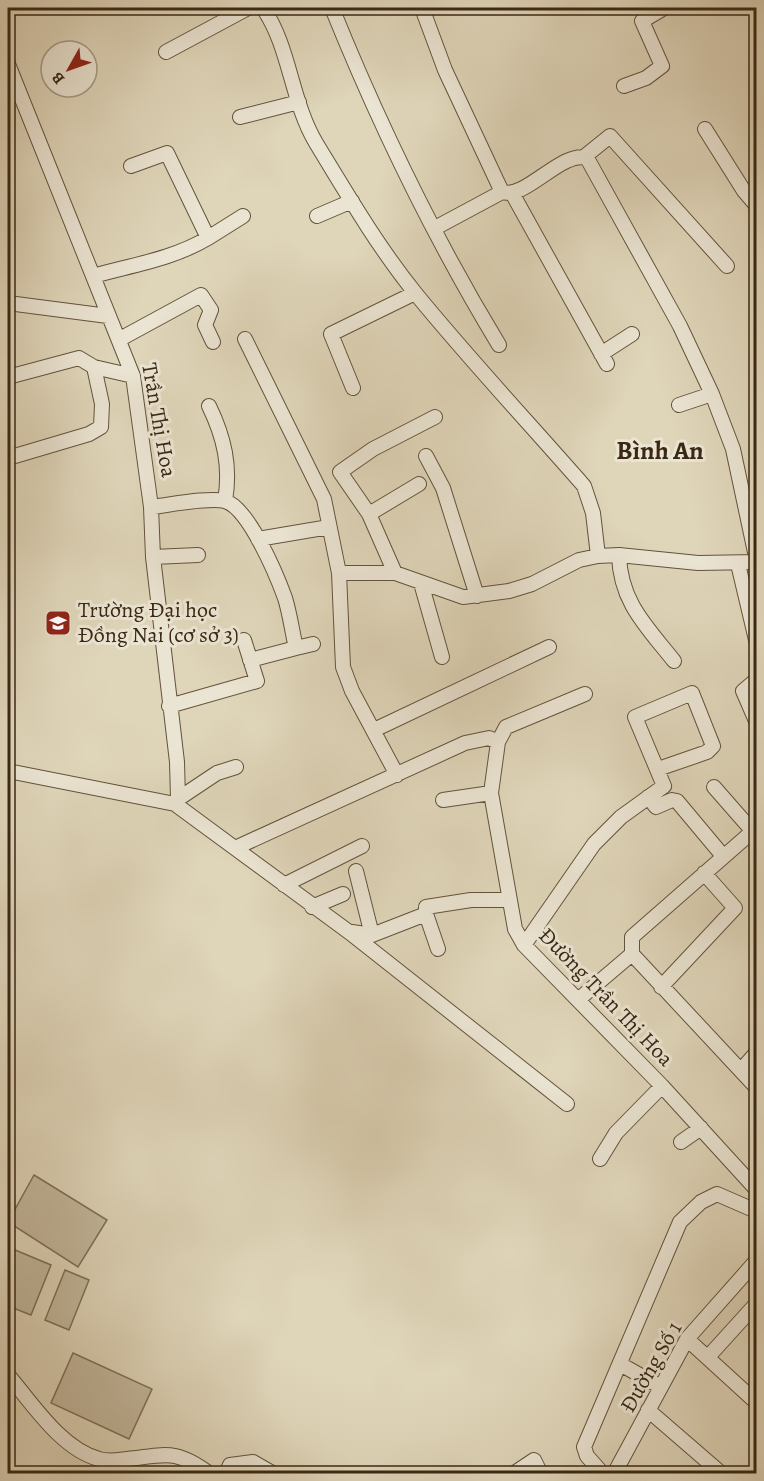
<svg xmlns="http://www.w3.org/2000/svg" width="764" height="1481" viewBox="0 0 764 1481" font-family="Alegreya,serif">
<rect width="100%" height="100%" fill="#dfd5b9"/>
<filter id="stains"><feTurbulence type="fractalNoise" baseFrequency=".00333" numOctaves="4"/><feColorMatrix values="0 0 0 0 .2 0 0 0 0 .09 0 0 0 0 .02 0 0 0 .5 -.17"/></filter>
<radialGradient id="worn" r=".72"><stop offset=".6" stop-color="#630" stop-opacity="0"/><stop offset="1" stop-color="#630" stop-opacity=".3"/></radialGradient>
<!-- green -->
<path fill="#c3b89d" stroke="#7e7058" stroke-width="1.5" d="M 34,1175 L 107,1220 L 78,1267 L 8,1222 Z
M 8,1247 L 51,1265 L 31,1315 L 8,1306 Z
M 65,1270 L 89,1280 L 69,1330 L 45,1320 Z
M 73,1353 L 152,1389 L 129,1439 L 51,1403 Z"/>
<g fill="none" stroke-linecap="round" stroke-linejoin="round">
<!-- minor casing -->
<g stroke="#63533d" stroke-width="16">
<path id="minor" d="M 263,8 C 290,47 291,101 316,143 C 347,194 378,247 416,294 C 470,360 528,422 584,486 L 593,513 L 598,556
M 332,8 C 379,124 434,238 499,345
M 422,8 L 445,70 L 502,192
M 166,52 L 248,8
M 8,64 L 133,376 L 151,507 L 153,557 L 177,762 L 178,799 L 175,804
M 624,86 L 646,78 L 662,66 L 642,21 L 664,8
M 240,117 L 299,102
M 705,129 L 744,191 L 756,205
M 584,157 L 610,136 L 727,266
M 512,193 L 607,364
M 317,216 L 352,201
M 435,228 L 502,192 C 525,200 562,150 587,158 L 680,326 L 712,394 L 733,449 L 756,557
M 208,238 L 243,216
M 93,276 C 132,265 173,259 208,238 L 167,153 L 131,166
M 8,303 L 108,316
M 120,339 L 201,295 L 211,310 L 205,325 L 213,342
M 245,339 L 324,499 L 339,573 L 343,667 L 352,691 L 397,775
M 601,354 L 632,334
M 8,377 L 79,358 L 94,367 L 133,376
M 353,388 L 331,334 L 415,293
M 679,405 L 712,394
M 209,406 C 224,437 231,466 225,501
M 426,456 L 443,488 L 477,596
M 8,458 L 89,434 L 101,427 L 102,404 L 94,367
M 151,507 C 170,505 208,497 225,501 C 249,508 277,576 285,598 C 290,614 292,631 296,648 L 313,644
M 369,514 L 419,484
M 258,539 L 329,527
M 619,555 C 620,602 647,627 674,661
M 153,557 L 198,555
M 738,564 L 756,640
M 339,573 L 395,573 L 463,597 L 509,591 L 532,584 L 579,560 L 598,556 L 619,555 L 698,563 L 756,562
M 395,573 L 369,514 L 340,472 L 373,449 L 435,417
M 421,583 L 442,657
M 250,660 L 296,648
M 756,680 L 743,691 L 756,721
M 585,694 L 506,727 L 498,742 L 491,793 L 515,929 L 524,945 L 662,1086 L 756,1189
M 169,706 L 257,681 L 244,640
M 374,730 L 549,647
M 8,771 L 175,804 L 349,932 L 567,1104
M 714,787 L 756,835
M 648,797 L 656,807 L 672,800 L 677,801 L 723,856
M 178,799 L 217,773 L 236,767
M 443,800 L 491,793
M 753,831 L 632,937 L 632,954 L 756,1087
M 235,848 L 465,743 L 489,738 L 498,742
M 356,871 L 372,935
M 284,885 L 362,846
M 312,907 L 343,894
M 426,914 L 438,949
M 352,932 L 372,935 L 426,914 L 426,907 L 471,900 L 509,900
M 524,945 L 594,844 L 621,817 L 664,786 L 635,717 L 692,693 L 713,746 L 707,752 L 658,769
M 661,987 L 735,908 L 704,873
M 579,999 L 632,954
M 742,1069 L 756,1053
M 681,1142 L 701,1128
M 600,1159 L 616,1133 L 662,1086
M 687,1339 L 756,1402
M 708,1357 L 756,1304
M 620,1364 L 661,1387
M 8,1375 C 32,1403 61,1449 99,1459 C 108,1462 118,1460 127,1459 C 166,1455 175,1448 210,1474
M 648,1410 L 722,1474
M 226,1474 L 230,1465 L 253,1462 L 274,1474
M 513,1474 L 534,1460 L 541,1474
M 603,1474 L 587,1456 L 584,1447 L 680,1222 L 701,1202 L 717,1194 L 756,1211
M 614,1474 L 687,1339 L 756,1261"/>
</g>
<!-- minor -->
<use href="#minor" stroke="#eae4d2" stroke-width="14"/>
</g>
<!-- icons -->
<defs>
<g id="university-square" transform="scale(1.35)"><rect x="-9" y="-9" width="18" height="18" rx="4" fill="#8f2418" stroke="#eae4d2"/><path d="M0-5L7-2L0 1L-7-2ZM-4 1L0 2.5L4 1V4Q0 6-4 4Z" fill="#fff"/></g>
</defs>
<g fill-rule="evenodd">
<use href="#university-square" x="58" y="623"/>
</g>
<g text-anchor="middle" dominant-baseline="central" stroke-width="6" stroke-linejoin="round" paint-order="stroke">
<!-- street labels -->
<g font-size="22" fill="#3a2814" stroke="#eae4d2">
<text transform="translate(159 420) rotate(80)">Trần Thị Hoa</text>
<text transform="translate(606 997) rotate(46)">Đường Trần Thị Hoa</text>
<text transform="translate(651 1367) rotate(-60)">Đường Số 1</text>
</g>
<!-- poi labels -->
<g font-size="22" fill="#3a2814" stroke="#eae4d2" text-anchor="start">
<text x="78" y="610">Trường Đại học<tspan x="78" dy="25">Đồng Nai (cơ sở 3)</tspan></text>
</g>
<!-- quarter labels -->
<g font-size="26" font-weight="bold" fill="#3a2814" stroke="#eae4d2">
<text x="660" y="450">Bình An</text>
</g>
</g>
<!-- margin -->
<rect width="764" height="1481" fill="none" stroke="#dfd5b9" stroke-width="30"/>
<rect x="9" y="9" width="746" height="1463" fill="none" stroke="#3a2814" stroke-width="3"/>
<rect x="15" y="15" width="734" height="1451" fill="none" stroke="#3a2814" stroke-width="1.5"/>
<!-- north arrow -->
<g transform="translate(69 69) rotate(230)"><circle r="28" fill="#eae4d2" stroke="#a49986" stroke-width="1.5"/>
<path d="M0-4.5L10 22L0 15L-10 22Z" fill="#8f2418"/>
<text y="-9" font-size="16" font-weight="bold" text-anchor="middle" fill="#3a2814">B</text>
</g>
<rect width="100%" height="100%" filter="url(#stains)"/>
<rect width="100%" height="100%" fill="url(#worn)"/>
</svg>
